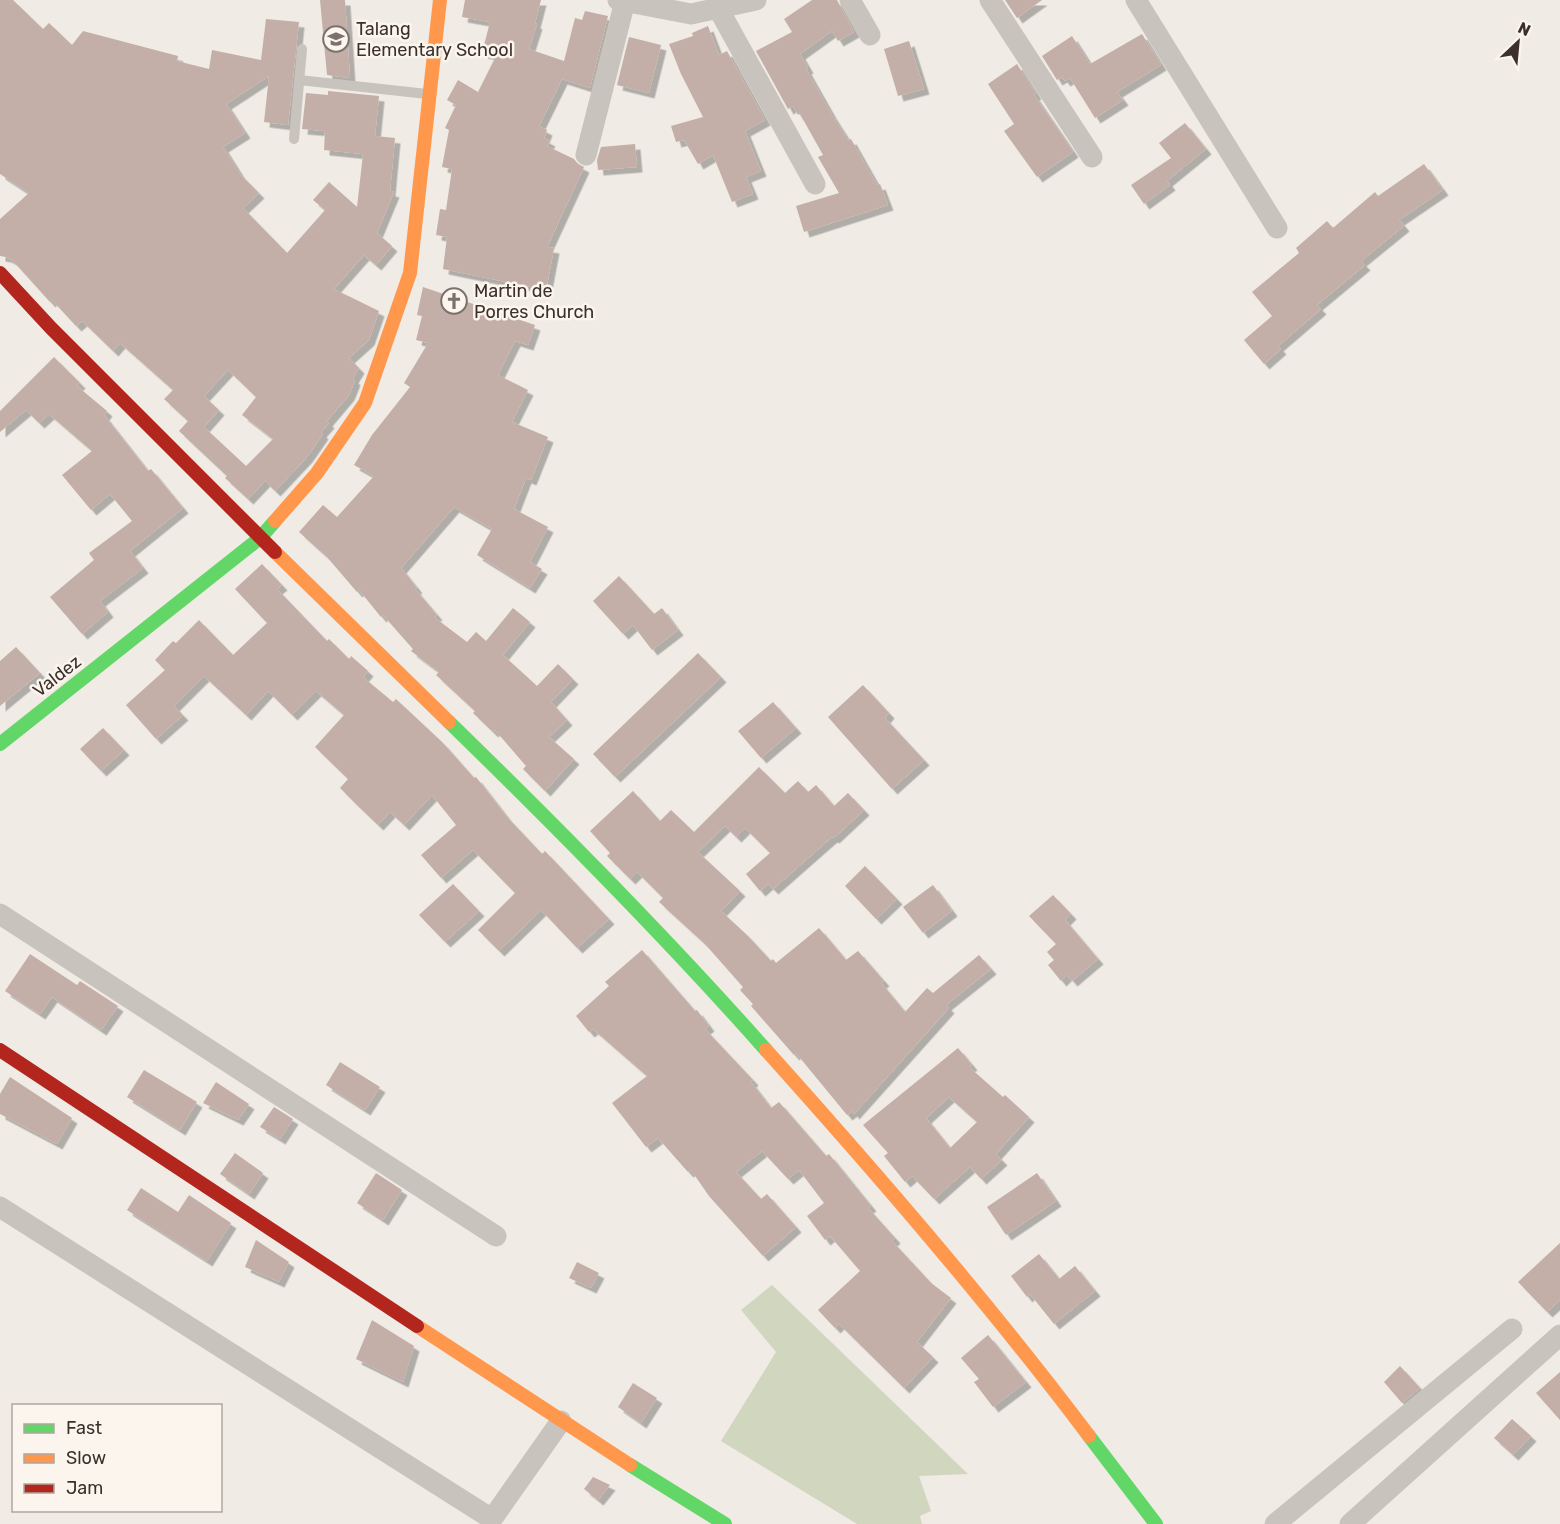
<svg xmlns="http://www.w3.org/2000/svg" width="1560" height="1524" viewBox="0 0 1560 1524" font-family="Rubik,sans-serif">
<defs>
<filter id="shadow"><feDropShadow dx="5.5" dy="5.5" stdDeviation="0" flood-color="#0004"/></filter>
</defs>
<rect width="100%" height="100%" fill="#f0ebe5"/>
<!-- green -->
<path fill="#d1d6bf" d="M 772,1285 L 968,1474 L 919,1476 L 931,1511 L 920,1516 L 922,1524 L 857,1524 L 721,1441 L 776,1352 L 741,1310 Z"/>
<!-- building -->
<path fill="#c3afa7" fill-rule="evenodd" filter="url(#shadow)" d="M 0,0 L 13,0 L 43,29 L 49,23 L 72,45 L 83,31 L 178,56 L 177,61 L 209,69 L 212,50 L 261,60 L 266,19 L 299,22 L 288,125 L 264,122 L 269,76 L 226,104 L 245,133 L 223,147 L 240,174 L 259,193 L 243,208 L 287,253 L 325,210 L 313,200 L 329,182 L 357,207 L 363,154 L 324,150 L 325,131 L 302,129 L 306,93 L 328,95 L 328,91 L 379,96 L 375,136 L 395,138 L 390,191 L 394,192 L 377,233 L 392,246 L 376,265 L 364,255 L 334,289 L 379,311 L 369,340 L 349,358 L 359,368 L 353,378 L 355,380 L 349,395 L 327,421 L 329,423 L 321,432 L 323,434 L 307,457 L 275,491 L 265,481 L 248,499 L 225,478 L 227,476 L 179,431 L 188,421 L 164,399 L 173,390 L 120,343 L 113,351 L 82,321 L 76,326 L 52,300 L 50,302 L 13,261 L 6,257 L 0,256 L 0,219 L 29,193 L 0,174 ZM 228,370 L 256,397 L 242,415 L 273,439 L 246,466 L 204,427 L 219,410 L 204,396 Z
M 320,0 L 345,0 L 350,78 L 327,75 Z
M 465,0 L 541,0 L 535,23 L 537,24 L 529,49 L 564,61 L 575,18 L 582,20 L 585,11 L 608,16 L 590,88 L 562,79 L 539,126 L 547,130 L 544,138 L 550,141 L 547,146 L 574,159 L 578,164 L 584,167 L 547,247 L 554,248 L 546,290 L 443,269 L 447,237 L 436,235 L 440,209 L 446,210 L 452,169 L 442,167 L 449,130 L 445,128 L 456,105 L 447,100 L 458,80 L 478,92 L 496,56 L 482,53 L 490,22 L 462,17 Z
M 812,0 L 837,0 L 854,32 L 838,41 L 832,31 L 800,54 L 808,68 L 806,69 L 832,115 L 848,140 L 851,139 L 877,185 L 880,184 L 888,205 L 804,232 L 796,206 L 839,193 L 818,157 L 823,155 L 800,114 L 798,115 L 793,106 L 788,109 L 756,51 L 792,32 L 784,19 Z
M 1005,0 L 1042,0 L 1017,18 Z
M 708,26 L 719,55 L 727,51 L 765,120 L 745,131 L 761,171 L 746,177 L 753,194 L 732,202 L 713,155 L 698,164 L 684,140 L 676,142 L 671,126 L 703,117 L 681,74 L 669,44 L 693,36 L 692,33 Z
M 1142,34 L 1161,65 L 1117,92 L 1123,100 L 1095,118 L 1070,78 L 1065,81 L 1062,77 L 1057,80 L 1042,56 L 1072,36 L 1090,64 Z
M 629,37 L 661,45 L 649,93 L 617,85 Z
M 909,41 L 924,89 L 898,96 L 884,49 Z
M 1017,64 L 1036,94 L 1034,95 L 1073,152 L 1037,177 L 1004,131 L 1014,124 L 988,84 Z
M 1185,123 L 1206,149 L 1167,181 L 1170,185 L 1144,204 L 1131,185 L 1171,158 L 1159,143 Z
M 635,144 L 637,167 L 598,170 L 597,160 L 601,147 Z
M 1424,164 L 1443,190 L 1399,220 L 1404,226 L 1361,261 L 1365,265 L 1317,305 L 1321,309 L 1278,346 L 1281,349 L 1264,364 L 1244,340 L 1272,316 L 1252,292 L 1299,253 L 1296,248 L 1327,221 L 1333,228 L 1375,192 L 1378,196 Z
M 423,287 L 535,325 L 528,345 L 515,341 L 498,375 L 528,390 L 512,422 L 548,437 L 531,480 L 526,478 L 514,509 L 548,527 L 530,562 L 542,569 L 530,588 L 477,555 L 492,529 L 454,507 L 401,568 L 417,588 L 415,589 L 437,615 L 434,617 L 467,642 L 476,632 L 486,641 L 513,608 L 530,622 L 503,655 L 537,686 L 558,664 L 573,679 L 551,702 L 567,720 L 549,737 L 574,759 L 545,791 L 523,769 L 526,766 L 495,730 L 493,732 L 473,713 L 475,711 L 436,675 L 439,672 L 411,651 L 413,649 L 383,615 L 381,617 L 359,590 L 357,592 L 327,557 L 299,532 L 323,505 L 337,517 L 374,476 L 354,465 L 372,435 L 410,387 L 404,383 L 428,343 L 416,340 L 422,316 L 417,315 Z
M 54,357 L 80,383 L 77,386 L 107,411 L 104,415 L 148,471 L 151,469 L 183,508 L 130,551 L 143,568 L 100,601 L 108,612 L 82,634 L 50,597 L 94,560 L 89,553 L 132,521 L 110,494 L 91,510 L 62,475 L 92,451 L 49,414 L 39,423 L 26,410 L 0,432 L 0,411 Z
M 262,564 L 282,585 L 277,589 L 327,641 L 329,639 L 349,659 L 351,656 L 368,671 L 363,677 L 393,702 L 396,699 L 442,742 L 474,778 L 476,777 L 507,817 L 542,854 L 545,851 L 609,919 L 577,948 L 541,910 L 499,951 L 478,930 L 515,893 L 473,850 L 441,878 L 421,855 L 456,825 L 432,795 L 404,825 L 390,812 L 378,825 L 357,805 L 340,788 L 348,779 L 315,747 L 344,715 L 316,691 L 292,715 L 268,691 L 246,715 L 204,676 L 174,706 L 183,715 L 156,739 L 126,705 L 165,670 L 155,660 L 173,641 L 176,643 L 199,620 L 233,655 L 267,623 L 235,589 Z
M 619,576 L 654,614 L 662,608 L 678,630 L 652,650 L 633,625 L 623,634 L 593,601 Z
M 16,647 L 40,673 L 0,706 L 0,661 Z
M 698,653 L 721,677 L 615,777 L 593,754 Z
M 863,685 L 889,713 L 885,718 L 924,760 L 892,789 L 828,717 Z
M 773,702 L 796,728 L 761,758 L 738,731 Z
M 103,728 L 124,750 L 101,771 L 80,749 Z
M 759,767 L 785,793 L 798,781 L 808,792 L 816,785 L 834,806 L 848,793 L 864,810 L 834,838 L 832,837 L 773,889 L 768,884 L 760,891 L 746,874 L 770,853 L 745,828 L 736,837 L 725,826 L 698,852 L 740,891 L 721,911 L 748,936 L 771,961 L 773,959 L 776,963 L 819,928 L 846,960 L 858,951 L 884,981 L 881,983 L 905,1012 L 927,988 L 933,993 L 979,955 L 991,969 L 946,1005 L 949,1008 L 854,1114 L 852,1111 L 847,1115 L 796,1053 L 794,1055 L 751,1006 L 753,1004 L 740,990 L 743,987 L 705,944 L 659,902 L 663,898 L 637,872 L 630,879 L 607,856 L 610,853 L 590,831 L 633,791 L 660,821 L 671,810 L 694,832 Z
M 865,866 L 897,899 L 876,919 L 845,886 Z
M 453,884 L 479,911 L 445,942 L 419,915 Z
M 933,885 L 952,911 L 923,933 L 903,907 Z
M 1053,895 L 1071,914 L 1065,920 L 1098,959 L 1072,981 L 1067,975 L 1061,981 L 1048,965 L 1054,960 L 1047,952 L 1056,944 L 1029,916 Z
M 642,950 L 695,1011 L 697,1010 L 709,1026 L 705,1029 L 753,1080 L 751,1082 L 771,1108 L 779,1102 L 826,1156 L 829,1154 L 871,1206 L 868,1208 L 895,1238 L 892,1241 L 931,1283 L 951,1298 L 917,1342 L 933,1357 L 904,1388 L 839,1324 L 835,1328 L 818,1310 L 860,1271 L 830,1236 L 825,1240 L 807,1216 L 824,1203 L 799,1170 L 788,1179 L 762,1151 L 736,1172 L 761,1199 L 767,1194 L 796,1227 L 763,1256 L 709,1196 L 691,1170 L 688,1172 L 658,1138 L 646,1147 L 612,1103 L 647,1076 L 593,1029 L 589,1032 L 576,1016 L 609,986 L 605,982 Z
M 30,954 L 77,985 L 80,981 L 118,1006 L 101,1030 L 52,997 L 40,1014 L 5,991 Z
M 958,1048 L 972,1065 L 969,1067 L 1003,1097 L 1005,1095 L 1029,1117 L 996,1154 L 1002,1160 L 981,1179 L 970,1167 L 934,1199 L 912,1176 L 905,1182 L 884,1156 L 888,1153 L 863,1125 ZM 949,1097 L 977,1122 L 950,1148 L 926,1118 Z
M 340,1062 L 380,1087 L 365,1110 L 326,1085 Z
M 144,1070 L 197,1102 L 180,1130 L 127,1097 Z
M 10,1077 L 72,1118 L 57,1144 L 0,1114 L 0,1094 Z
M 216,1082 L 249,1104 L 238,1120 L 203,1103 Z
M 274,1107 L 293,1119 L 280,1139 L 260,1127 Z
M 235,1153 L 263,1173 L 249,1194 L 220,1174 Z
M 376,1173 L 402,1190 L 383,1220 L 357,1203 Z
M 1037,1173 L 1056,1201 L 1006,1235 L 987,1207 Z
M 141,1188 L 178,1212 L 189,1195 L 231,1223 L 207,1261 L 127,1210 Z
M 256,1240 L 289,1262 L 279,1282 L 245,1267 Z
M 1560,1243 L 1560,1300 L 1547,1312 L 1518,1282 Z
M 1039,1254 L 1059,1279 L 1075,1266 L 1095,1291 L 1054,1324 L 1030,1294 L 1027,1297 L 1011,1276 Z
M 577,1262 L 599,1273 L 591,1288 L 569,1278 Z
M 372,1320 L 414,1346 L 403,1382 L 356,1359 Z
M 988,1335 L 1026,1382 L 993,1407 L 974,1382 L 979,1379 L 961,1358 Z
M 1400,1366 L 1420,1388 L 1402,1403 L 1384,1382 Z
M 1560,1372 L 1560,1420 L 1536,1393 Z
M 633,1383 L 657,1398 L 641,1423 L 618,1407 Z
M 1512,1419 L 1531,1436 L 1513,1455 L 1494,1438 Z
M 593,1477 L 610,1485 L 598,1500 L 584,1489 Z"/>
<g fill="none" stroke-linecap="round" stroke-linejoin="round">
<!-- lane -->
<path stroke="#c9c3be" stroke-width="10" d="M 299,80 L 427,94
M 294,139 L 302,49"/>
<!-- street -->
<path stroke="#c9c3be" stroke-width="21" d="M 618,0 L 691,14 L 756,0
M 850,0 L 870,35
M 990,0 L 1092,157
M 1136,0 L 1277,228
M 718,8 L 815,184
M 586,155 L 625,1
M 0,914 L 496,1236
M 0,1207 L 492,1519 L 561,1421
M 1275,1524 L 1512,1329
M 1350,1524 L 1560,1335"/>
<!-- fast -->
<path stroke="#63d668" stroke-width="14" d="M 449,722 C 558,828 665,936 766,1050
M 0,744 L 260,538 L 275,521
M 1089,1436 L 1156,1524
M 630,1465 L 725,1524"/>
<!-- slow -->
<path stroke="#ff974d" stroke-width="14" d="M 275,521 L 317,473 L 365,403 L 410,273 L 440,0
M 275,552 L 449,722
M 766,1050 C 878,1175 988,1302 1089,1436
M 417,1326 L 630,1465"/>
<!-- jam -->
<path stroke="#b3261e" stroke-width="14" d="M 0,273 L 51,328 L 275,552
M 0,1050 L 417,1326"/>
</g>
<!-- icons -->
<defs>
<g id="school-ring" transform="scale(1.35)"><circle r="9.5" fill="#fbf5ee" stroke="#7a716c" stroke-width="1.5"/><path d="M0-5L7-2L0 1L-7-2ZM-4 1L0 2.5L4 1V4Q0 6-4 4Z" fill="#7a716c"/></g>
<g id="church-ring" transform="scale(1.35)"><circle r="9.5" fill="#fbf5ee" stroke="#7a716c" stroke-width="1.5"/><path d="M-1.2-6h2.4v3.5h3.3v2.4h-3.3V6h-2.4V-.1h-3.3v-2.4h3.3Z" fill="#7a716c"/></g>
</defs>
<g fill-rule="evenodd">
<use href="#school-ring" x="336" y="39"/>
<use href="#church-ring" x="454" y="301"/>
</g>
<g text-anchor="middle" dominant-baseline="central" stroke-width="5" stroke-linejoin="round" paint-order="stroke">
<!-- poi labels -->
<g font-size="18" fill="#3b302b" stroke="#fbf5ee" text-anchor="start">
<text x="356" y="29">Talang<tspan x="356" dy="21">Elementary School</tspan></text>
<text x="474" y="291">Martin de<tspan x="474" dy="21">Porres Church</tspan></text>
</g>
<!-- street labels -->
<g font-size="18" fill="#3b302b" stroke="#fbf5ee">
<text transform="translate(57 676) rotate(-38)">Valdez</text>
</g>
</g>
<!-- legend -->
<rect x="12" y="1404" width="210" height="108" fill="#fbf5ee" stroke="#aea6a0" stroke-width="1.5"/>
<rect x="24" y="1424" width="30" height="9" fill="#63d668" stroke="#aea6a0" stroke-width="1.5"/>
<text x="66" y="1434" font-size="18" fill="#3b302b">Fast</text>
<rect x="24" y="1454" width="30" height="9" fill="#ff974d" stroke="#aea6a0" stroke-width="1.5"/>
<text x="66" y="1464" font-size="18" fill="#3b302b">Slow</text>
<rect x="24" y="1484" width="30" height="9" fill="#b3261e" stroke="#aea6a0" stroke-width="1.5"/>
<text x="66" y="1494" font-size="18" fill="#3b302b">Jam</text>
<!-- north arrow -->
<g transform="translate(1518 42) rotate(26)" stroke="#fbf5ee" stroke-width="4.5" paint-order="stroke">
<path d="M0-4.5L10 22L0 15L-10 22Z" fill="#3b302b"/>
<text y="-9" font-size="16" font-weight="bold" text-anchor="middle" fill="#3b302b">N</text>
</g>
</svg>
